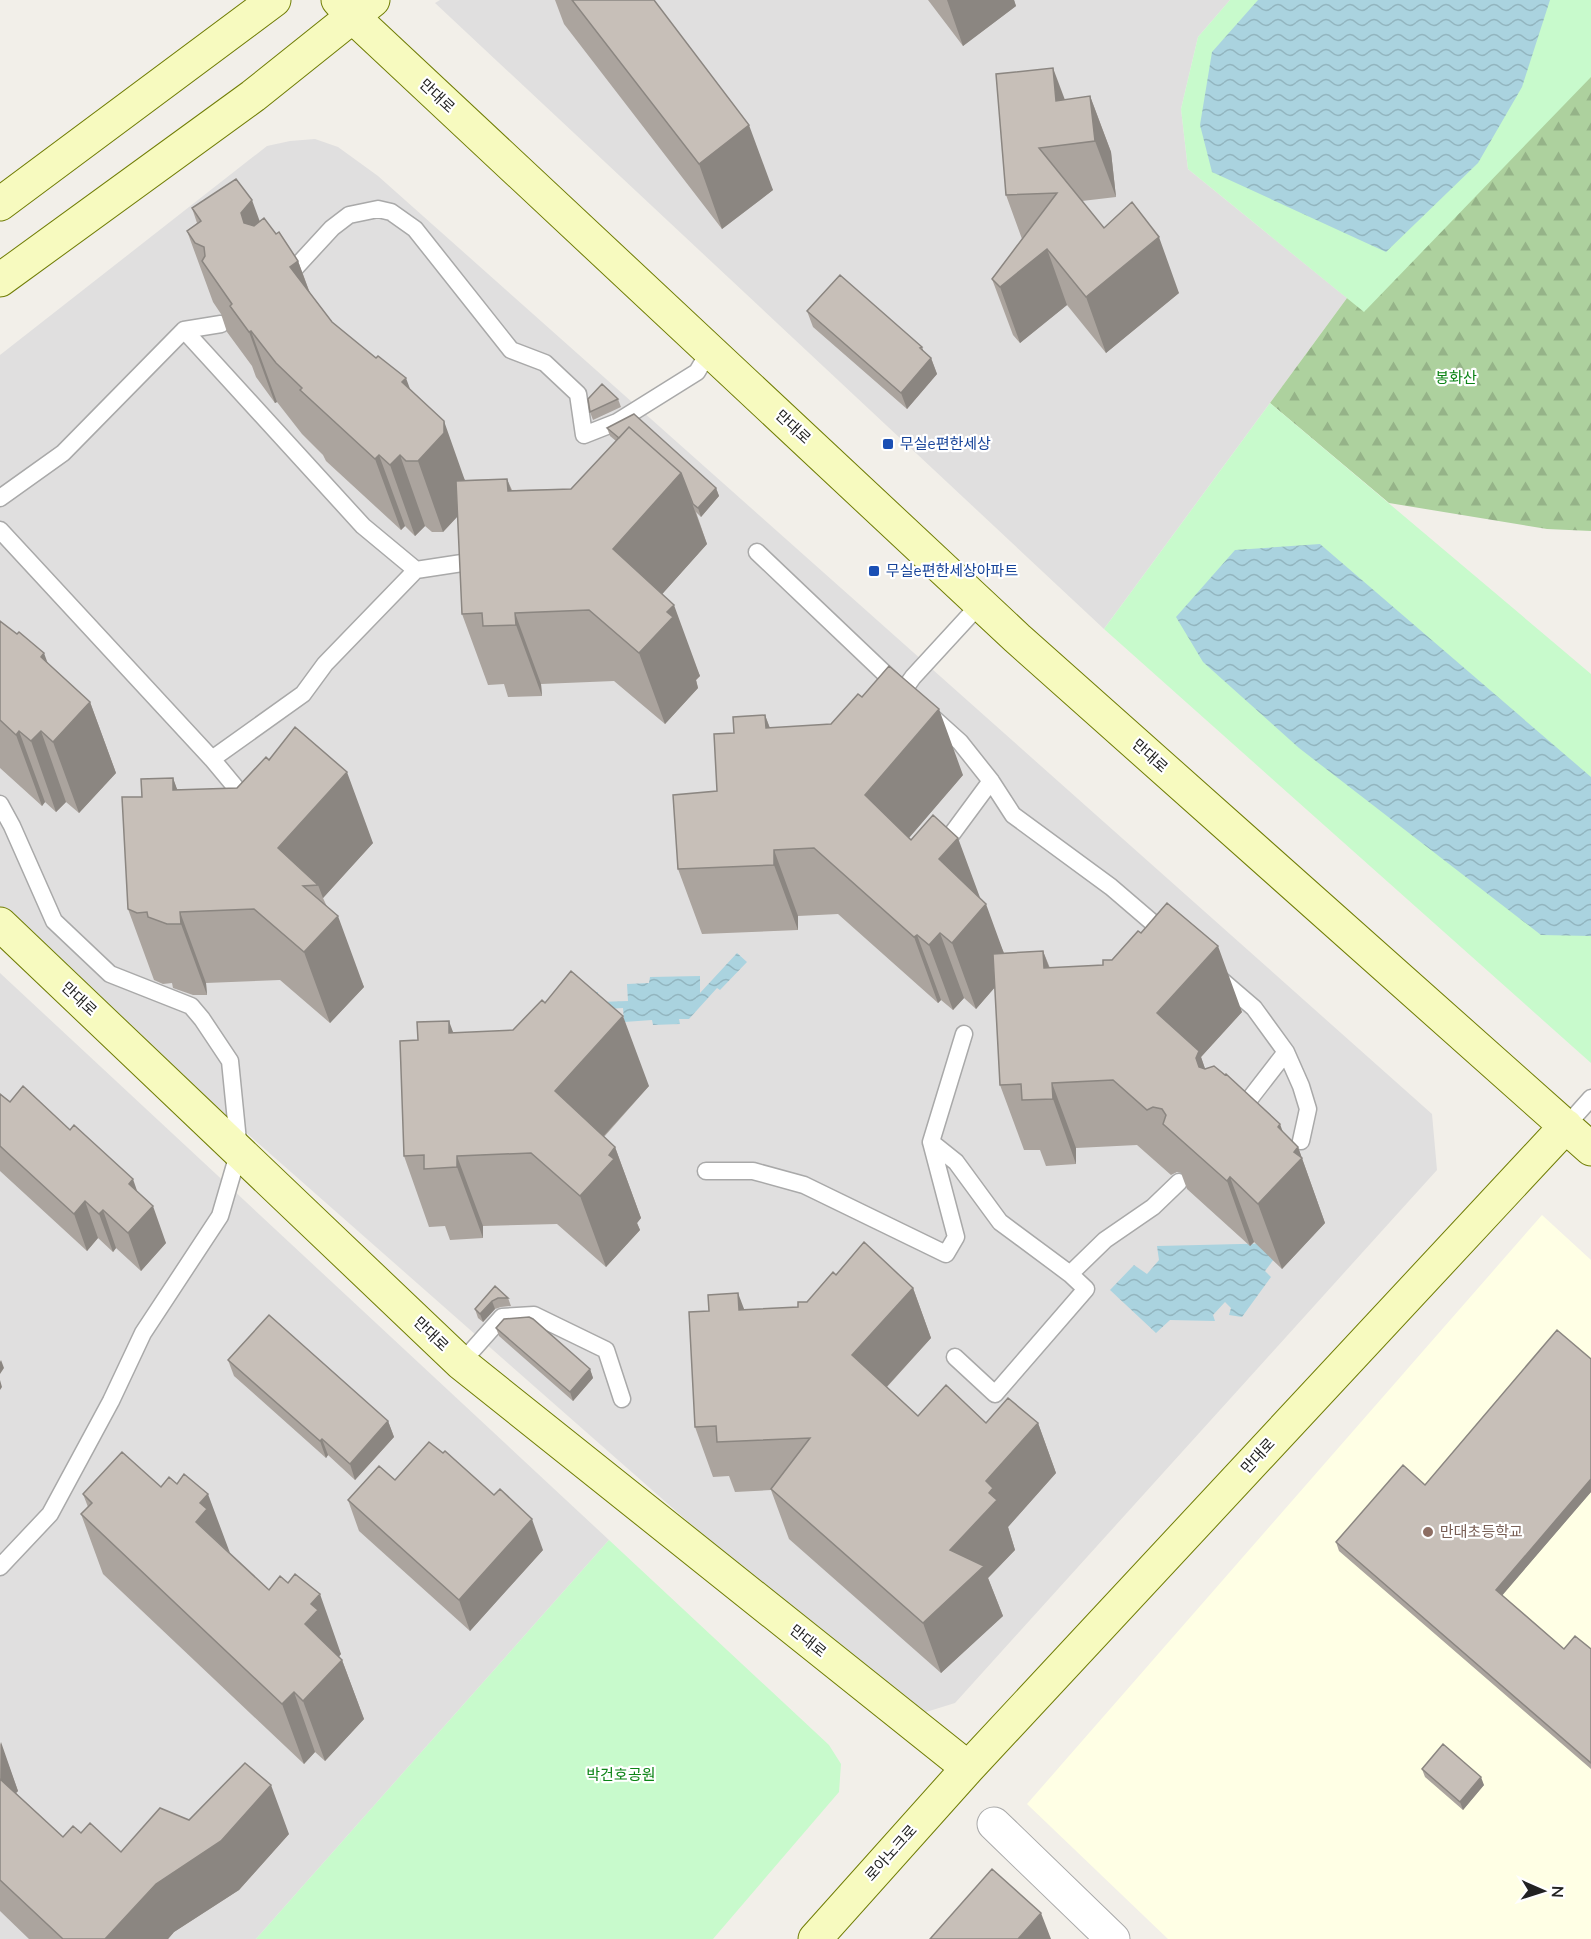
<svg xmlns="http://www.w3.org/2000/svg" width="1591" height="1939" viewBox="0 0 1591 1939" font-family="'Nunito Sans','Noto Sans KR',sans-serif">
<defs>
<pattern id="forest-firs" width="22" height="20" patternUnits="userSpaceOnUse" patternTransform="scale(1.5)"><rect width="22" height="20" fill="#add19e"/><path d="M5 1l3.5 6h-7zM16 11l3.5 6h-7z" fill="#95b388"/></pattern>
<pattern id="water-waves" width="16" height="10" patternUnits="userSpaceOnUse" patternTransform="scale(1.5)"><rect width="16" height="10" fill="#aad3df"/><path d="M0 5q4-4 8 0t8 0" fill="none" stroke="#92b5bf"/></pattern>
</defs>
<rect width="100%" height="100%" fill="#f2efe9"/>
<!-- residential -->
<path fill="#e0dfdf" d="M 440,0 L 1230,0 L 1198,37 L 1181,109 L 1188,169 L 1347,298 L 1104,629 L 435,3 Z
M 315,139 L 338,147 L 378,176 L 1432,1114 L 1437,1170 L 955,1703 L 910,1717 L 0,916 L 0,355 L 267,146 L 290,141 Z
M 0,973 L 609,1540 L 256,1939 L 0,1939 Z"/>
<!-- education -->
<path fill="#ffffe5" d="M 1542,1215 L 1591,1260 L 1591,1939 L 1168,1939 L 1027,1804 Z"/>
<!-- forest -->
<path fill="url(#forest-firs)" d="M 1591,0 L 1591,531 L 1547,529 L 1389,503 L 1270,403 L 1347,298 L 1363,272 Z"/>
<!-- park -->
<path fill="#c8facc" d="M 1230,0 L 1591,0 L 1591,77 L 1364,312 L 1188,169 L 1181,109 L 1198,37 Z
M 1270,403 L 1591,674 L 1591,1063 L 1104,629 Z
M 609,1540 L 829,1745 L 841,1764 L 839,1792 L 713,1939 L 256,1939 Z"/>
<!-- water -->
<path fill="url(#water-waves)" d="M 1258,0 L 1550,0 L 1522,87 L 1478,163 L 1386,252 L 1212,172 L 1200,125 L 1212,52 Z
M 1320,544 L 1591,777 L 1591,936 L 1541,935 L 1299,748 L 1203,662 L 1176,617 L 1235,550 Z
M 737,953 L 747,962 L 720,990 L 717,988 L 689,1019 L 679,1019 L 680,1024 L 653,1025 L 652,1020 L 624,1022 L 623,1008 L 591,1010 L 570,994 L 598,992 L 598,1002 L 628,1001 L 627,984 L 649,983 L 650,977 L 700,976 L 700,993 Z
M 1286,1243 L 1265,1271 L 1271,1277 L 1242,1317 L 1229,1315 L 1231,1308 L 1225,1302 L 1213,1315 L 1215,1321 L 1170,1320 L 1156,1333 L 1110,1290 L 1134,1265 L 1147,1274 L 1159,1260 L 1157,1246 Z"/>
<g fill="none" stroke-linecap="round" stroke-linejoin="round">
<!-- lane casing -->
<g stroke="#a9a9a9" stroke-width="19">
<path id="lane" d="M 285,279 L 332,228 L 349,215 L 378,209 L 391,212 L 415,229 L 511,350 L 545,363 L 578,394 L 584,435 L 617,422 L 697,372 L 710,350
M 184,330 L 363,526 L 416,570 L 462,563
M 0,498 L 63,453 L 184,330 L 221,324
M 0,530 L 212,759 L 242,795
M 757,552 L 900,688
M 903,691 L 913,677 L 981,603
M 930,715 L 960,742 L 991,781 L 1013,815 L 1111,887 L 1167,935
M 212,759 L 303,694 L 325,664 L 416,570
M 0,804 L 12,826 L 54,921 L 110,974 L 191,1006 L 202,1019 L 230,1061 L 239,1151 L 220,1216 L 143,1333 L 111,1401 L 50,1514 L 0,1567
M 940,850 L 991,781
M 1219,978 L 1254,1008 L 1286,1052 L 1301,1086 L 1308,1109 L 1301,1141
M 964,1034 L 931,1142 L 956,1162 L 1000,1222 L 1070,1274 L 1105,1240 L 1153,1207 L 1179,1182
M 1238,1114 L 1286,1052
M 1566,1126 L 1591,1098
M 706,1171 L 753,1171 L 804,1185 L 946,1254 L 956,1237 L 931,1142
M 955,1357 L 995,1394 L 1086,1289 L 1070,1274
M 461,1363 L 502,1317 L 534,1315 L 606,1350 L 622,1399"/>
</g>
<!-- street casing -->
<g stroke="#a9a9a9" stroke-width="35">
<path id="street" d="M 994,1824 L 1113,1939"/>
</g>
<!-- secondary casing -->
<g stroke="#707d05" stroke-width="35">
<path id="secondary" d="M 338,0 L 352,16 L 1017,638 L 1591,1149
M 0,204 L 274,0
M 0,280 L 253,96 L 373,0
M 0,924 L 461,1363 L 968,1768
M 815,1939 L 968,1768 L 1566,1126"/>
</g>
<!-- lane -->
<use href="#lane" stroke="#fff" stroke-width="16"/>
<!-- street -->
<use href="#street" stroke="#fff" stroke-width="33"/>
<!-- secondary -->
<use href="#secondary" stroke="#f7fabf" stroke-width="33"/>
</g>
<!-- wall -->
<path fill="#aba49e" d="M 555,0 L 654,0 L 773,190 L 722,229 L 564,24 Z
M 928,0 L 1014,0 L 1016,6 L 963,46 Z
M 1090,96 L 1111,152 L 1116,197 L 1082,201 L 1104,228 L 1179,293 L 1106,353 L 1067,305 L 1020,343 L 1013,335 L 992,279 L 1022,239 L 1006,195 L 1065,100 Z
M 192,208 L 260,221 L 276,234 L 298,261 L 310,293 L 332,322 L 411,390 L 465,480 L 507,479 L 512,490 L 571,489 L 616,441 L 610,436 L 607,428 L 716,488 L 719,496 L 701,517 L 696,512 L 707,544 L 662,594 L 700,676 L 696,680 L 698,688 L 665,724 L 614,681 L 541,684 L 542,696 L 508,697 L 504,684 L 488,685 L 462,614 L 458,516 L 443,532 L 432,532 L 425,526 L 415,536 L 405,526 L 401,530 L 326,461 L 323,455 L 302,434 L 277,402 L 275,403 L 256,377 L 252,366 L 227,332 L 221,314 L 213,302 L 187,231 L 197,223 Z
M 807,311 L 923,351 L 931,358 L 937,374 L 907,409 L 813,327 Z
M 618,399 L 621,407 L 593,420 L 590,412 Z
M 0,621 L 90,702 L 116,773 L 79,813 L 66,802 L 56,812 L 45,802 L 42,806 L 0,768 Z
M 765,715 L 770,728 L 963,775 L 909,838 L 979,898 L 1004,953 L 1043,951 L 1050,968 L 1242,1012 L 1201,1057 L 1205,1069 L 1283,1133 L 1298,1147 L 1325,1223 L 1282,1269 L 1254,1242 L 1250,1246 L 1187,1189 L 1181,1173 L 1177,1172 L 1171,1175 L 1137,1145 L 1076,1148 L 1076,1164 L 1046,1166 L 1040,1150 L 1024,1150 L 1000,1085 L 995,987 L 976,1009 L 964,998 L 953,1010 L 941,1000 L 938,1003 L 838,914 L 798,916 L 798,930 L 702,934 L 678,869 L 717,791 L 734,733 Z
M 269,760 L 373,843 L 323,898 L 364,987 L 330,1023 L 280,980 L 206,983 L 207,995 L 193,995 L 173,988 L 172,983 L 163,984 L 154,980 L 128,909 L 142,797 L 173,778 L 177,790 L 237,788 Z
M 453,1033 L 649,1086 L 604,1137 L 615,1147 L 641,1218 L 637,1223 L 640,1230 L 606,1267 L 557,1224 L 483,1226 L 483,1238 L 450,1240 L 445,1226 L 429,1227 L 404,1156 L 418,1040 Z
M 0,1094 L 137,1191 L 166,1243 L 141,1271 L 116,1248 L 113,1252 L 98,1238 L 87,1251 L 0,1171 Z
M 836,1275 L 913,1288 L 931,1338 L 887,1387 L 918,1416 L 986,1423 L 1038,1423 L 1056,1473 L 1008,1527 L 1015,1550 L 988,1578 L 1003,1616 L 941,1673 L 789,1539 L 771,1490 L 735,1492 L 729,1476 L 713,1477 L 695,1427 L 745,1310 L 798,1307 L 807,1302 Z
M 495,1286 L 508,1298 L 511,1306 L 501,1307 L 495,1309 L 483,1322 L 478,1318 L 475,1309 Z
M 496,1328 L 590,1369 L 593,1378 L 573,1401 L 499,1336 Z
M 1591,1359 L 1591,1492 L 1502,1595 L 1564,1649 L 1591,1649 L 1591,1769 L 1339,1551 L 1336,1542 L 1425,1485 Z
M 228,1360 L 388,1421 L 394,1437 L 355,1480 L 328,1455 L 326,1458 L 234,1376 Z
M 395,1480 L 543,1550 L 470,1631 L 359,1531 L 348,1500 Z
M 83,1494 L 229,1553 L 269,1590 L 341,1654 L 339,1656 L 342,1660 L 364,1719 L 325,1761 L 315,1752 L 304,1764 L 103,1574 L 81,1514 L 88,1507 Z
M 0,1742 L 18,1791 L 16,1793 L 63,1837 L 81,1833 L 121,1852 L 189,1820 L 289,1834 L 239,1890 L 174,1932 L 168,1939 L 29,1939 L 0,1911 Z
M 1422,1769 L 1484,1785 L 1463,1810 L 1425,1777 Z"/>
<!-- shaded-wall -->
<path fill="#8b8681" d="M 947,0 L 1014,0 L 1016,6 L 963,46 Z
M 1053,68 L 1074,124 L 1056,101 Z
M 1090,96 L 1111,152 L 1116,197 L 1095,141 Z
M 749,125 L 773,190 L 722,229 L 699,164 Z
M 252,200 L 278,271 L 244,223 L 241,213 Z
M 1159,237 L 1179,293 L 1106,353 L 1086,297 Z
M 1047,249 L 1067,305 L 1020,343 L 1000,287 Z
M 298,261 L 324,332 L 290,267 Z
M 251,331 L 277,402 L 275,403 L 249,332 Z
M 922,347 L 927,362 L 931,358 L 937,374 L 907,409 L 901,393 Z
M 406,378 L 431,446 L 444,421 L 469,492 L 469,504 L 443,532 L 418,461 L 402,382 Z
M 379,455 L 405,526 L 401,530 L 375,459 Z
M 400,455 L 425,526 L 415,536 L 390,465 Z
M 681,473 L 707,544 L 639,620 L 613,549 Z
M 507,479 L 533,549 L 508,491 Z
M 716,488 L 719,496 L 701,517 L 698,508 Z
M 674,605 L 700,676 L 696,680 L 698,688 L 665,724 L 639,653 L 667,612 Z
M 515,613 L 541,684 L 542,696 L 516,625 Z
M 44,653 L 70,724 L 90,702 L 116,773 L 79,813 L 53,742 L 41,657 Z
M 939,709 L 963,775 L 889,861 L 865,795 Z
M 765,715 L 789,781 L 766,728 Z
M 19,731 L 45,802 L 42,806 L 16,735 Z
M 41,731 L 66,802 L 56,812 L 31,741 Z
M 347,772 L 373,843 L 323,898 L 318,885 L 278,848 Z
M 173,778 L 199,849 L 173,790 Z
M 958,838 L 982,903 L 939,859 Z
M 774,850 L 798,916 L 798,930 L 774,865 Z
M 986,904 L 1010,970 L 976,1009 L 952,943 Z
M 180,912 L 206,983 L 207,995 L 181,924 Z
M 338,916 L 364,987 L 330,1023 L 304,952 Z
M 940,933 L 964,998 L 953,1010 L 929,945 Z
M 917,935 L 941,1000 L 938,1003 L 914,937 Z
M 1218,946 L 1242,1012 L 1201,1057 L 1222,1117 L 1157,1013 Z
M 1043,951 L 1067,1016 L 1044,968 Z
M 623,1016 L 649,1086 L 580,1162 L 555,1091 Z
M 449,1021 L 475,1092 L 449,1033 Z
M 1052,1083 L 1076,1148 L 1076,1164 L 1053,1099 Z
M 1280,1124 L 1295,1165 L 1294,1152 L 1298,1147 L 1325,1223 L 1282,1269 L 1258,1204 L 1278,1127 Z
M 615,1147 L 641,1218 L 637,1223 L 640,1230 L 606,1267 L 580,1196 L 609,1155 Z
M 457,1156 L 483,1226 L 483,1238 L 457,1167 Z
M 1230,1177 L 1254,1242 L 1250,1246 L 1227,1181 Z
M 133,1179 L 145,1214 L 153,1206 L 166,1243 L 141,1271 L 128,1233 L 129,1184 Z
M 85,1201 L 98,1238 L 87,1251 L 74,1214 Z
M 103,1210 L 116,1248 L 113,1252 L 99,1214 Z
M 913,1288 L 931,1338 L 870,1405 L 852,1355 Z
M 738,1293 L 757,1343 L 739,1310 Z
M 492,1301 L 495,1309 L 483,1322 L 480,1314 Z
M 1,1360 L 4,1368 L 0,1374 L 0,1362 Z
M 590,1369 L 593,1378 L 573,1401 L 570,1392 Z
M 0,1380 L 2,1387 L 0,1390 Z
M 388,1421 L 394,1437 L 355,1480 L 350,1464 Z
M 1038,1423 L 1056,1473 L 1008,1527 L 1015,1550 L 988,1578 L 1003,1616 L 941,1673 L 923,1623 L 950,1550 L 986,1481 Z
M 322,1439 L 328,1455 L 326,1458 L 320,1441 Z
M 1591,1479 L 1591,1492 L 1500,1598 L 1496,1590 Z
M 208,1494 L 230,1553 L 196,1522 L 200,1503 Z
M 532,1519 L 543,1550 L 470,1631 L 459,1600 Z
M 320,1594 L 341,1654 L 336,1660 L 342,1660 L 364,1719 L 325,1761 L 303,1701 L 305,1624 L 311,1604 Z
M 294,1692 L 315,1752 L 304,1764 L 282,1704 Z
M 1,1742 L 18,1791 L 14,1795 L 0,1798 Z
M 1481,1777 L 1484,1785 L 1463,1810 L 1460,1802 Z
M 271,1785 L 289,1834 L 239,1890 L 174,1932 L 168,1939 L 105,1939 L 156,1884 Z
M 1041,1913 L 1051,1939 L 1018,1939 Z"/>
<!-- building -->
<path fill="#c7bfb8" stroke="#8b8681" stroke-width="1.5" d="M 572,0 L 654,0 L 749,125 L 699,164 Z
M 1053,68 L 1056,101 L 1090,96 L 1095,141 L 1039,148 L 1104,228 L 1132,202 L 1159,237 L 1086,297 L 1047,249 L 1000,287 L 992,279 L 1057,193 L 1006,195 L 996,74 Z
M 236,179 L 252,200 L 241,213 L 244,223 L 254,226 L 264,218 L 276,234 L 279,232 L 298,261 L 290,267 L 332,322 L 376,358 L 378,356 L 406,378 L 402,382 L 444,421 L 444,433 L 418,461 L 406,461 L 400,455 L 390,465 L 379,455 L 375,459 L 300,390 L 302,388 L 276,363 L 251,331 L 249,332 L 230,306 L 232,304 L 202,261 L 205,256 L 204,247 L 195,243 L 187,231 L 201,221 L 192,208 Z
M 840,275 L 922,347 L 920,348 L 931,358 L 901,393 L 807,311 Z
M 602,384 L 618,399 L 590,412 L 588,399 Z
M 634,414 L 716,488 L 698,508 L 693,504 L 681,473 L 629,427 L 619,438 L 607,428 Z
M 629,427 L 681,473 L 613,549 L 674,605 L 667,612 L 673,617 L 639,653 L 589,610 L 515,613 L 516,625 L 483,626 L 482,613 L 462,614 L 456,481 L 507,479 L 508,491 L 571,489 Z
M 0,621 L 17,634 L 19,632 L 44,653 L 41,657 L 90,702 L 53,742 L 41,731 L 31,741 L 19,731 L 16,735 L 0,720 Z
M 889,666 L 939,709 L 865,795 L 911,840 L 933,815 L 958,838 L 939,859 L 986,904 L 952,943 L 940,933 L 929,945 L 917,935 L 914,937 L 814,848 L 774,850 L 774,865 L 678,869 L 673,795 L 717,791 L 714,734 L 734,733 L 733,717 L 765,715 L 766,728 L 831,724 L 858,694 L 862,697 Z
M 295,727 L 347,772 L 278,848 L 318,885 L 303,886 L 338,916 L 304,952 L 254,909 L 180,912 L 181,924 L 167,924 L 148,917 L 147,912 L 137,913 L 128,909 L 122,797 L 142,797 L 141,779 L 173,778 L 173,790 L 237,788 L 266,757 L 269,760 Z
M 1167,903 L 1218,946 L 1157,1013 L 1199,1051 L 1196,1058 L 1199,1067 L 1205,1069 L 1214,1066 L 1225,1075 L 1226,1074 L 1280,1124 L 1278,1127 L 1298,1147 L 1294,1152 L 1302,1158 L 1258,1204 L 1230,1177 L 1227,1181 L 1163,1124 L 1166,1115 L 1162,1109 L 1153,1107 L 1147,1110 L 1113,1080 L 1052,1083 L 1053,1099 L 1022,1100 L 1021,1084 L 1000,1085 L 993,954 L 1043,951 L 1044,968 L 1103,965 L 1103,960 L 1112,960 L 1138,931 L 1141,933 Z
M 571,971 L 623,1016 L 555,1091 L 615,1147 L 609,1155 L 614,1159 L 580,1196 L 531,1153 L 457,1156 L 457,1167 L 424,1169 L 424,1155 L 404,1156 L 400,1041 L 418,1040 L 417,1022 L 449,1021 L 449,1033 L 513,1030 L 542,1000 L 545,1003 Z
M 23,1086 L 70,1130 L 74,1125 L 133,1179 L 129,1184 L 153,1206 L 128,1233 L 103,1210 L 99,1214 L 85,1201 L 74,1214 L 0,1146 L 0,1094 L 10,1102 Z
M 864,1242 L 913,1288 L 852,1355 L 918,1416 L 946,1385 L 986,1423 L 1008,1398 L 1038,1423 L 986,1481 L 993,1488 L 989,1493 L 997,1500 L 950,1550 L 984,1566 L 923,1623 L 771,1489 L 810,1438 L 717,1442 L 716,1426 L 695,1427 L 689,1312 L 709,1311 L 708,1295 L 738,1293 L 739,1310 L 798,1307 L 798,1302 L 807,1302 L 833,1272 L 836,1275 Z
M 495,1286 L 508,1298 L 498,1298 L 492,1301 L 480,1314 L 475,1309 Z
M 269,1315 L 388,1421 L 350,1464 L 322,1439 L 320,1441 L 228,1360 Z
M 529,1317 L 533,1319 L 590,1369 L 570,1392 L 496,1328 L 504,1319 Z
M 1557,1330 L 1591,1359 L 1591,1479 L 1496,1590 L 1564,1649 L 1575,1636 L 1591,1649 L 1591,1763 L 1336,1542 L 1403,1465 L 1425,1485 Z
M 429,1442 L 443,1453 L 445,1451 L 494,1495 L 500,1489 L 532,1519 L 459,1600 L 348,1500 L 379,1466 L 395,1480 Z
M 122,1452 L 161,1487 L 169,1477 L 177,1484 L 184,1474 L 208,1494 L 200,1503 L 207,1509 L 196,1522 L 269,1590 L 280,1576 L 288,1583 L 295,1574 L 320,1594 L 311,1604 L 318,1610 L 305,1624 L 342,1660 L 303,1701 L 294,1692 L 282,1704 L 81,1514 L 92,1503 L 83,1494 Z
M 1443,1744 L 1481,1777 L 1460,1802 L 1422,1769 Z
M 245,1763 L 271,1785 L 221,1841 L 156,1884 L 105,1939 L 63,1939 L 0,1880 L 0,1779 L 63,1837 L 73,1826 L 81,1833 L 90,1823 L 121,1852 L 160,1808 L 189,1820 Z
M 992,1869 L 1041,1913 L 1018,1939 L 930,1939 Z"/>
<!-- markers -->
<g fill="#1a4fb4" stroke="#fff" stroke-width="2">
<rect x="882" y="438" width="12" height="12" rx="3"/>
<rect x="868" y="565" width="12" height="12" rx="3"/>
</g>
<circle fill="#8d6e63" stroke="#fff" stroke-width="2" cx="1428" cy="1532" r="6"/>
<g text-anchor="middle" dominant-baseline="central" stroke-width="4.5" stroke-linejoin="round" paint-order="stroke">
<!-- street labels -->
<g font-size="15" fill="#222" stroke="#fff">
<text transform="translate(437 96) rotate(43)">만대로</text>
<text transform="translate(793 427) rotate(43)">만대로</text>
<text transform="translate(1150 756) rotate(42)">만대로</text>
<text transform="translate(79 999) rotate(43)">만대로</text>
<text transform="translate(431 1334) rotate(44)">만대로</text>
<text transform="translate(1258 1456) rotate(-47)">만대로</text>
<text transform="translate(808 1641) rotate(39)">만대로</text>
<text transform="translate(891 1853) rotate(-48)">로아노크로</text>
</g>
<!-- park labels -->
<g font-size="15" fill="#0c8416" stroke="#fff">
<text x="1456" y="378">봉화산</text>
<text x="621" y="1775">박건호공원</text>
</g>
<!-- transit labels -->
<g font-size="15" fill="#164399" stroke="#fff" text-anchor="start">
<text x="900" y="444">무실e편한세상</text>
<text x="886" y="571">무실e편한세상아파트</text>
</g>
<!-- education labels -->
<g font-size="15" fill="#785e54" stroke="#fff" text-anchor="start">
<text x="1440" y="1532">만대초등학교</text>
</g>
</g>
<!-- north arrow -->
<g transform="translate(1543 1891) rotate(93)" stroke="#ffffff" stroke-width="4.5" paint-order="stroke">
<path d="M0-4.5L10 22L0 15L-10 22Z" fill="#222222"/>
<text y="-9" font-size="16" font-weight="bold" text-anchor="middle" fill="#222222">N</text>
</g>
</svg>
